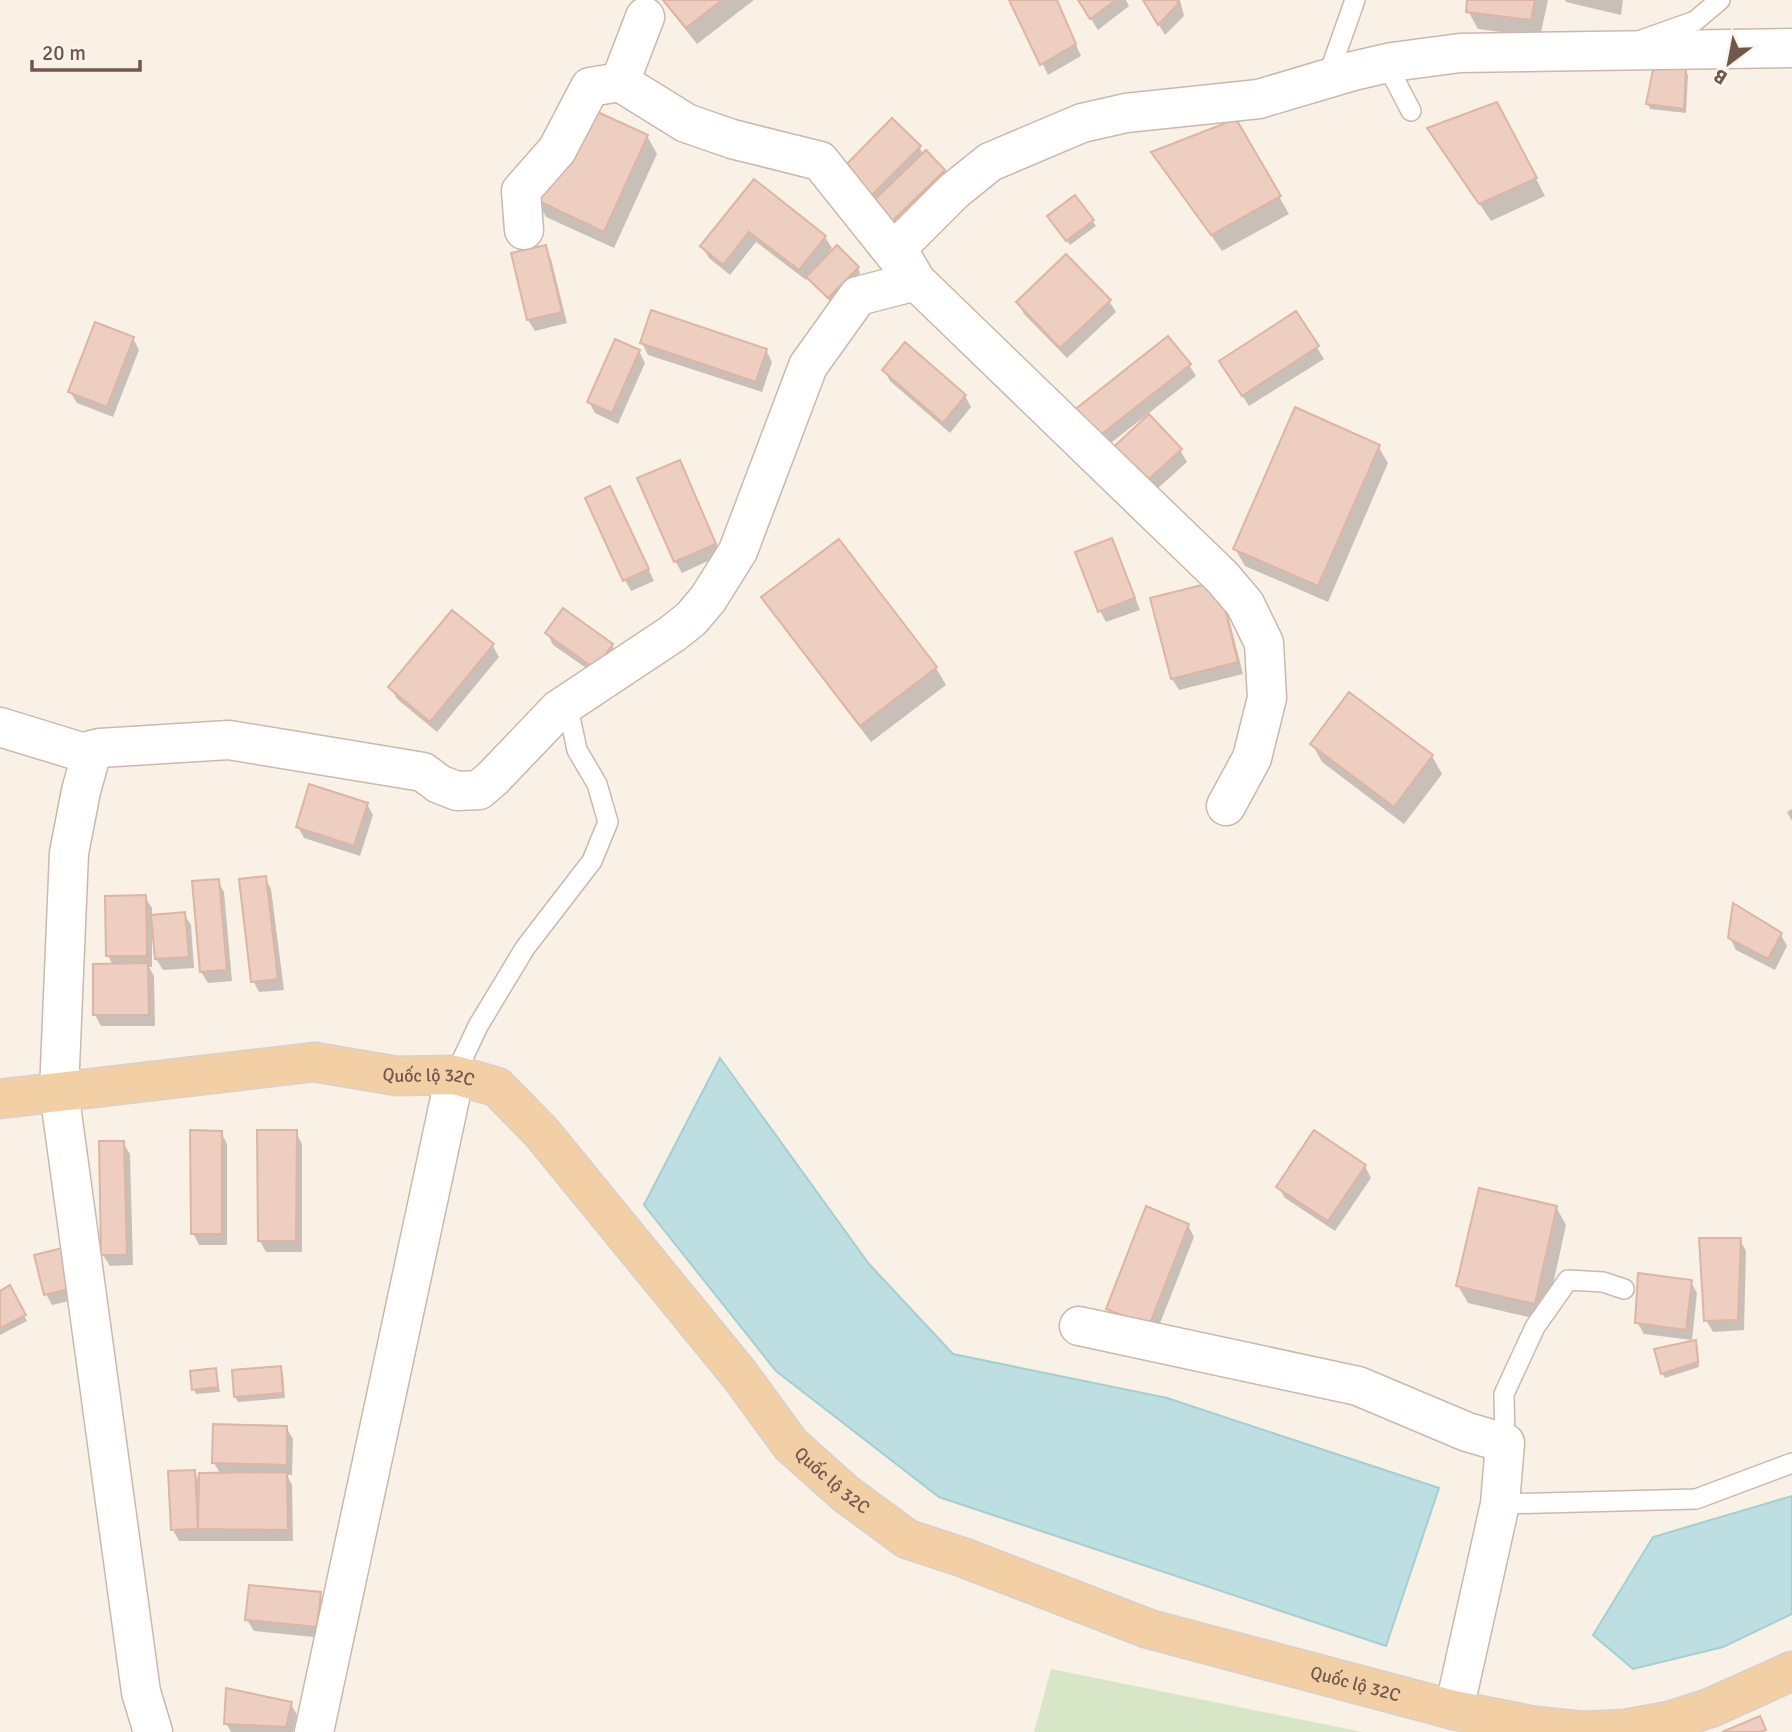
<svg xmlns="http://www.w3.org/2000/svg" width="1792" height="1732" viewBox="0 0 1792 1732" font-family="Signika,sans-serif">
<rect width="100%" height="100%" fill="#faf1e6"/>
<!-- green -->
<path fill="#d6e6c6" d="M 1051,1669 L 1363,1732 L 1034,1732 Z"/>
<!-- water -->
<path fill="#bddfe2" stroke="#a4cfd2" stroke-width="2" d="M 720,1058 L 869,1264 L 953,1354 L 1167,1398 L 1439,1488 L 1386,1646 L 939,1497 L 776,1371 L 644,1205 Z
M 1792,1496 L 1792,1614 L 1723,1647 L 1633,1669 L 1593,1635 L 1653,1537 Z"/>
<!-- shadow -->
<path fill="#0003" d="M 662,0 L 754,0 L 697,44 Z
M 1011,0 L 1056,0 L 1081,56 L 1048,75 Z
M 1079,0 L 1126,0 L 1129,6 L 1098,30 Z
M 1144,0 L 1180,0 L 1184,16 L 1165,35 Z
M 1468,0 L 1548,0 L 1540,37 L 1478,29 L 1468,11 Z
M 1565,0 L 1623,0 L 1621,15 L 1566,2 Z
M 1685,70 L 1688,75 L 1686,113 L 1650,109 L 1648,104 Z
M 1506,121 L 1545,196 L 1491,221 L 1440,145 Z
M 1236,122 L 1289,214 L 1222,251 L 1154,153 Z
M 647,136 L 657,154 L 614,248 L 546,217 L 536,199 Z
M 919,147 L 924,155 L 944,171 L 950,182 L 894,237 L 845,187 Z
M 755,181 L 825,237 L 832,248 L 825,257 L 827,259 L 858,268 L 860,273 L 831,302 L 808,277 L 806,280 L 756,242 L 730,275 L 709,258 L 702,247 Z
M 1075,197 L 1096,226 L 1070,245 L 1052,221 Z
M 545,247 L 551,259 L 567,323 L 535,331 L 528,320 Z
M 1109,301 L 1116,312 L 1067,358 L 1024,314 L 1018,302 Z
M 1296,314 L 1324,359 L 1249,406 L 1228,373 Z
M 133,338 L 139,350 L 113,417 L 77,403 L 70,392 Z
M 642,343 L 766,350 L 772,362 L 762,392 L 648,355 Z
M 639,351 L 645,363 L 618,424 L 595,413 L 589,402 Z
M 1189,365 L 1196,376 L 1093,457 L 1065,419 Z
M 884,370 L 965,396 L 971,407 L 950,433 L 890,381 Z
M 1149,416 L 1180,450 L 1187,462 L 1146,499 Z
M 1378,446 L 1388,463 L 1328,602 L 1245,566 L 1235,549 Z
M 680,462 L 721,555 L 682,573 L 675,561 Z
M 616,499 L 654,581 L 631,591 L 625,580 Z
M 838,541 L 936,668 L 946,685 L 871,742 L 774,615 L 764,598 Z
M 1117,552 L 1140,610 L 1106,622 L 1100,611 Z
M 1223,595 L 1243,674 L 1179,690 L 1172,679 Z
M 547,633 L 612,645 L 618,657 L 602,679 L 553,645 Z
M 493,646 L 499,657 L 437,732 L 397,699 L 391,688 Z
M 1312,744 L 1432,756 L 1442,774 L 1404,824 L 1322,762 Z
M 367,804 L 373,815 L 360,856 L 304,838 L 298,827 Z
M 1792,809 L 1792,821 L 1787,812 Z
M 265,878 L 271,889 L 284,990 L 259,992 L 253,981 Z
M 218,881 L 224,892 L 232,981 L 208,983 L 201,972 Z
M 145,897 L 152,908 L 152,916 L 184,914 L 191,925 L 194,968 L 163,970 L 156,959 L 155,939 L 152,939 L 152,967 L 149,967 L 154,976 L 155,1026 L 101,1026 L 95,1015 L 113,965 L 108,956 Z
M 1781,935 L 1787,946 L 1775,970 L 1736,950 L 1730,938 Z
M 221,1132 L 227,1144 L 227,1245 L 199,1245 L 193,1233 Z
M 296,1132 L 302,1144 L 302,1252 L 266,1252 L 260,1241 Z
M 123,1143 L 130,1154 L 133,1265 L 110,1266 L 103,1255 Z
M 1365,1166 L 1371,1178 L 1335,1231 L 1285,1198 L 1278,1187 Z
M 1556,1207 L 1566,1225 L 1545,1321 L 1468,1303 L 1458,1286 Z
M 1188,1225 L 1194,1237 L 1155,1336 L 1114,1320 L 1108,1309 Z
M 1740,1240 L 1746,1251 L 1744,1330 L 1713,1332 L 1706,1320 Z
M 37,1256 L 86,1297 L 52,1305 L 46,1294 Z
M 1691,1282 L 1697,1293 L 1692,1340 L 1644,1334 L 1637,1322 Z
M 9,1288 L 27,1321 L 0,1335 L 0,1293 Z
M 1695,1342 L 1698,1347 L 1699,1367 L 1665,1378 L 1662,1373 Z
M 280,1368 L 283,1373 L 285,1398 L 238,1402 L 235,1397 Z
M 215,1370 L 220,1392 L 196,1394 L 194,1389 Z
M 286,1427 L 293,1439 L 292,1475 L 287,1475 L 292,1485 L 293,1541 L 179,1541 L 173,1530 L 194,1472 L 201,1483 L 221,1475 L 214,1463 Z
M 319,1594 L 326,1605 L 323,1638 L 254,1631 L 247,1620 Z
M 291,1704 L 297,1715 L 293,1732 L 231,1732 L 226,1723 Z"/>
<!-- building -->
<path fill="#edcec0" stroke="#deb4a3" stroke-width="2" d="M 663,0 L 722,0 L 686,28 Z
M 1009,0 L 1057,0 L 1076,44 L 1040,65 Z
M 1078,0 L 1116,0 L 1090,19 Z
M 1143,0 L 1177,0 L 1178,4 L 1158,25 Z
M 1467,0 L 1535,0 L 1531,20 L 1466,12 Z
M 1654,65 L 1686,69 L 1684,109 L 1646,104 Z
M 1497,102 L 1537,178 L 1479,204 L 1427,128 Z
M 578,103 L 648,135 L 604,232 L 534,199 Z
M 892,118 L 921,146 L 864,203 L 836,175 Z
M 1236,119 L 1281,196 L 1211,235 L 1151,152 Z
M 926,150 L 945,170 L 886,227 L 867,207 Z
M 754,179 L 826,236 L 799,270 L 749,232 L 723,265 L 700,246 Z
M 1075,195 L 1094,220 L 1066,241 L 1047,216 Z
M 546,245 L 562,312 L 527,320 L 511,253 Z
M 837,245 L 859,267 L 828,298 L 806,277 Z
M 1066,254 L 1111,300 L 1060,348 L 1016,302 Z
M 651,310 L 767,349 L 756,382 L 640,343 Z
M 1296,311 L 1319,346 L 1242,396 L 1219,361 Z
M 95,322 L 134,337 L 107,407 L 68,392 Z
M 1168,336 L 1191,364 L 1085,447 L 1063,419 Z
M 615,339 L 640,350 L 612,413 L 587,402 Z
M 905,342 L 966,395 L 943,423 L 882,370 Z
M 1295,407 L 1380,445 L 1318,586 L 1233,549 Z
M 1149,414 L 1182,449 L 1138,489 L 1106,454 Z
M 680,460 L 716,544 L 674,562 L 637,478 Z
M 610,486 L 649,569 L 623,581 L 585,498 Z
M 1112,538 L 1135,598 L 1098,612 L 1075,552 Z
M 839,539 L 937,667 L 860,726 L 761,597 Z
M 1218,581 L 1238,662 L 1171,679 L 1150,598 Z
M 563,608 L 613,644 L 595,669 L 545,633 Z
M 452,610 L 494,644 L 430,722 L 388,687 Z
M 1349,692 L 1433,755 L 1394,807 L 1310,744 Z
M 309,784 L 368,803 L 354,846 L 296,827 Z
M 266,876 L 278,979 L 251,982 L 239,879 Z
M 219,879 L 227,970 L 200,972 L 192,881 Z
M 146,895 L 147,956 L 106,956 L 105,896 Z
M 1733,903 L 1782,933 L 1768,959 L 1728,938 Z
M 185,912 L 189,957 L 155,959 L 151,915 Z
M 148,963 L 149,1015 L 93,1015 L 93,964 Z
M 190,1130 L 222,1131 L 222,1234 L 191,1234 Z
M 257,1130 L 297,1130 L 296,1241 L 258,1241 Z
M 1314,1130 L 1366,1165 L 1328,1221 L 1276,1187 Z
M 99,1141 L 124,1141 L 127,1255 L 101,1255 Z
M 1479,1188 L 1557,1206 L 1535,1304 L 1456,1286 Z
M 1146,1206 L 1189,1224 L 1149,1326 L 1106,1309 Z
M 1699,1238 L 1741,1238 L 1738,1320 L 1704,1321 Z
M 71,1246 L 81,1286 L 44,1295 L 34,1255 Z
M 1638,1273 L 1692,1280 L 1686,1330 L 1635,1323 Z
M 10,1285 L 26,1315 L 0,1328 L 0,1291 Z
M 1696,1340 L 1698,1362 L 1661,1374 L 1654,1349 Z
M 281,1366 L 283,1393 L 234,1397 L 232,1370 Z
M 216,1368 L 218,1387 L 192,1390 L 190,1371 Z
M 213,1424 L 287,1426 L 287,1465 L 212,1463 Z
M 195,1470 L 198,1529 L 171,1530 L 168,1471 Z
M 287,1472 L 288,1530 L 198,1529 L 199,1473 Z
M 249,1585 L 321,1592 L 317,1627 L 245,1620 Z
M 226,1688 L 292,1702 L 286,1727 L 224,1724 Z
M 1760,1716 L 1766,1730 L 1760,1732 L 1722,1732 Z"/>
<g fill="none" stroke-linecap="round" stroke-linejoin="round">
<!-- service casing -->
<g stroke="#cbb8ad" stroke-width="22">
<path id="service" d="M 1644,39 L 1695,21 L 1720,0
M 1386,63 L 1411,111
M 1327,79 L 1355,0
M 455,1075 L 478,1026 L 525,948 L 592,861 L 608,822 L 597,784 L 577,750 L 567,703
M 1505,1443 L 1504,1394 L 1535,1327 L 1568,1280 L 1603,1282 L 1624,1289
M 1500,1504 L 1696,1499 L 1792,1463"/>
</g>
<!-- minor casing -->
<g stroke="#cbb8ad" stroke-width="41">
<path id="minor" d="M 620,82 L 645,17
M 524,230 L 521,191 L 557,150 L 590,87 L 620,82 L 686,123 L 732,139 L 820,161 L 916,281 L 1222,577 L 1245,604 L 1264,643 L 1267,698 L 1252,758 L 1226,806
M 0,727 L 91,755
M 1079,1326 L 1358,1386 L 1467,1432 L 1505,1443 L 1500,1504 L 1454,1710
M 153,1732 L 141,1692 L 59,1091 L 69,853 L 81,791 L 91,755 L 84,752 L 100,748 L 229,740 L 423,772 L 439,784 L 457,791 L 479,790 L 493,778 L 559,709 L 672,634 L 691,619 L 708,599 L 738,551 L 808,366 L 858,296 L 916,281 L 897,248 L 954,191 L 990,162 L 1082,123 L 1126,113 L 1259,99 L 1353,71 L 1392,62 L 1460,53 L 1792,48"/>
</g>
<!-- tertiary casing -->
<g stroke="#cbb8ad" stroke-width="41">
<path id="tertiary" d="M 314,1732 L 455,1075"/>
</g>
<!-- primary casing -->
<g stroke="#d7d0cd" stroke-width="41">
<g id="primary">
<path id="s1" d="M 0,1099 L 314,1062 L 397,1076 L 455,1075 L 497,1087 L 542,1133 L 739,1374 L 791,1445 L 846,1494 L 907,1539 L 962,1557 L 1149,1629 L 1454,1710 L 1535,1726 L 1583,1731 L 1625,1729 L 1669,1721 L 1710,1708 L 1792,1671"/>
</g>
</g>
<!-- service -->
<use href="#service" stroke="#fff" stroke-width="19"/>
<!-- minor -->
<use href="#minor" stroke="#fff" stroke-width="38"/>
<!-- tertiary -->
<use href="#tertiary" stroke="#fff" stroke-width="38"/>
<!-- primary -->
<use href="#primary" stroke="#f2cfa5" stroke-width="38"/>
</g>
<g text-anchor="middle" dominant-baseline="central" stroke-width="5" stroke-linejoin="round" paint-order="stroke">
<!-- street labels -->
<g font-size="18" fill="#71574d" stroke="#fdf5ec">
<text stroke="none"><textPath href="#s1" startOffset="432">Quốc lộ 32C</textPath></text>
<text stroke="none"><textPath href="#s1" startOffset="1020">Quốc lộ 32C</textPath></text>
<text stroke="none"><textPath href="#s1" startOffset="1587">Quốc lộ 32C</textPath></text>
</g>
</g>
<!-- north arrow -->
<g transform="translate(1729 63) rotate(212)" stroke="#fdf5ec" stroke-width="5" paint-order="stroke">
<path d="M0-5L12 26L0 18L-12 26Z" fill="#71574d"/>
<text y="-10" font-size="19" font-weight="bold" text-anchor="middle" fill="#71574d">B</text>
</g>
<!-- scale -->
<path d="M32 60v10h108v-10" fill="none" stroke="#71574d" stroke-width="3.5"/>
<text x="42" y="60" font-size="21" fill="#71574d" stroke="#fdf5ec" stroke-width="5" paint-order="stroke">20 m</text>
</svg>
